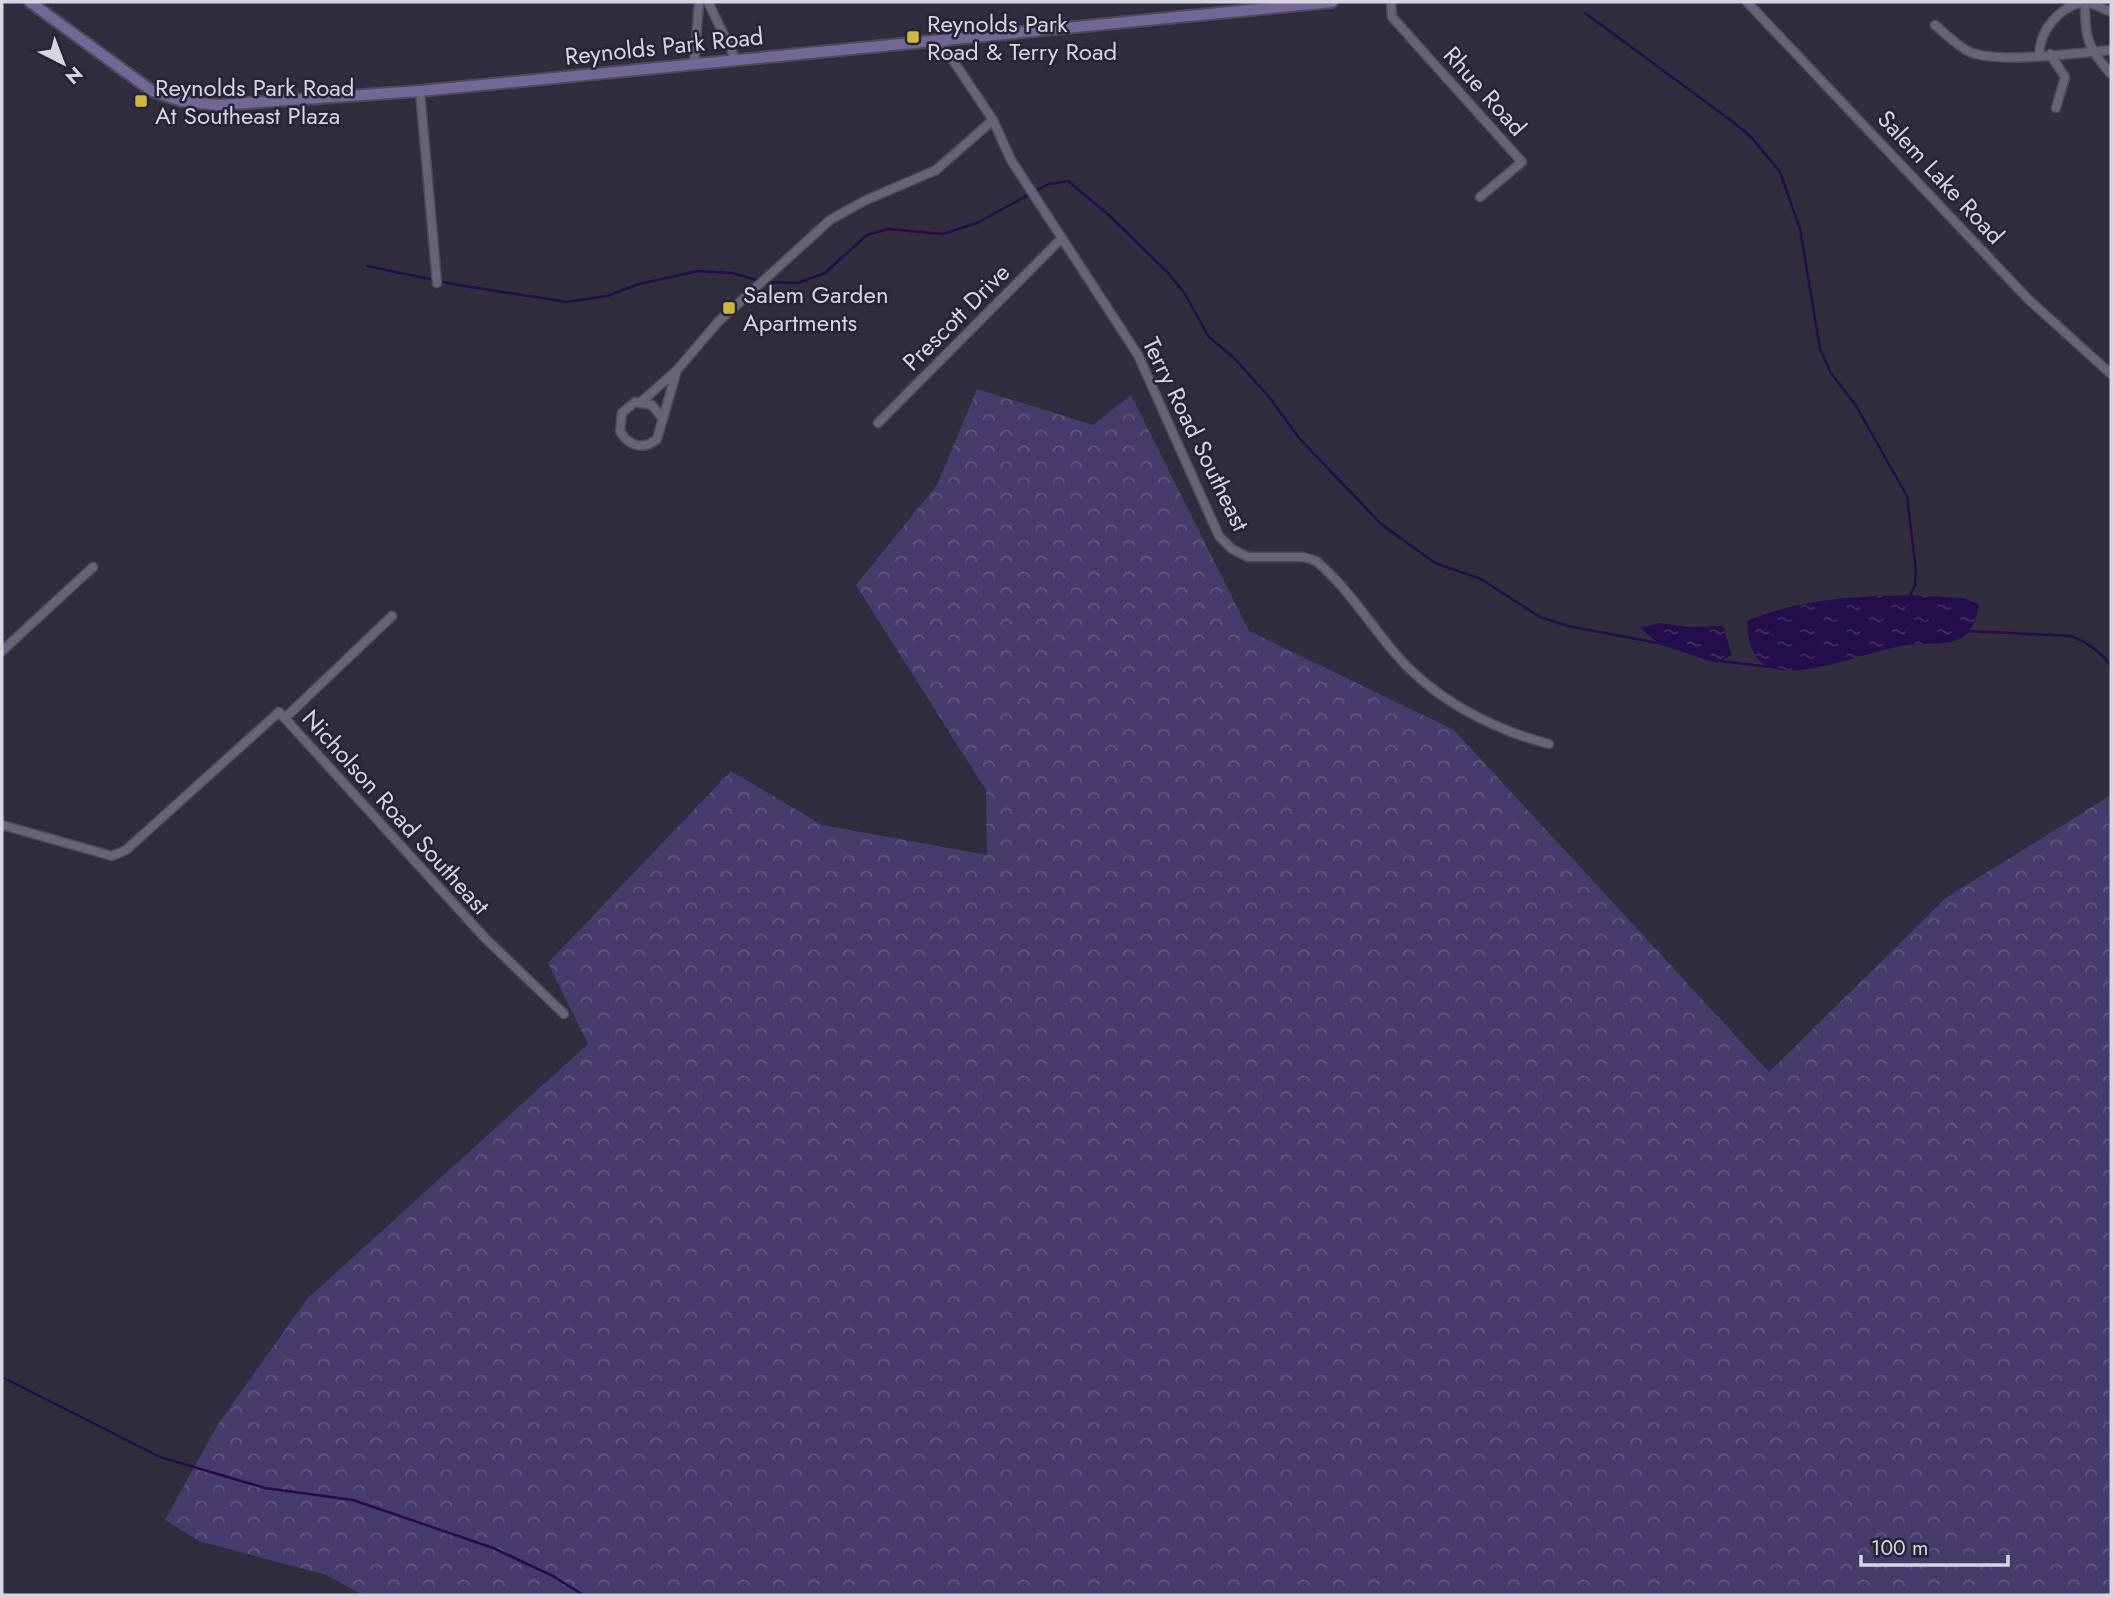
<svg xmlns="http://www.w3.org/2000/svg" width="2113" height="1597" viewBox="0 0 2113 1597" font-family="Jost,sans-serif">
<defs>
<pattern id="forest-crowns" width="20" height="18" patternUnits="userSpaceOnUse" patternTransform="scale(1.75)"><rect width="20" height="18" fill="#463b6b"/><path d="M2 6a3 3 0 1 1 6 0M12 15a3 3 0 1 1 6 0" fill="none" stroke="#605680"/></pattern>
<pattern id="water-ripples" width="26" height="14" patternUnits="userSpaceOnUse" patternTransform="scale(1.75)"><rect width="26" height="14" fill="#230d4b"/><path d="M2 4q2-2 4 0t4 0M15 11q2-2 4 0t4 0" fill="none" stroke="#422f65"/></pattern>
</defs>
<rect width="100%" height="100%" fill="#302d3f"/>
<!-- forest -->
<path fill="url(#forest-crowns)" d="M 977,389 L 1093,425 L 1131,395 L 1249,631 L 1454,730 L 1769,1072 L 1947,897 L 2111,795 L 2111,1595 L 363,1595 L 326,1575 L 199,1541 L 165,1520 L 218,1424 L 307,1299 L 588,1044 L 548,963 L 731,771 L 822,825 L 987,855 L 986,790 L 856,585 L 937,485 Z"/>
<!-- water -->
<path fill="url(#water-ripples)" d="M 1910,595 L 1963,598 L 1979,604 C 1978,614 1973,631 1963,637 C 1947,647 1920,642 1901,646 C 1867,652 1801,680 1769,667 C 1752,660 1747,638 1747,621 C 1799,599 1854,596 1910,595 Z
M 1659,623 L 1690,627 L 1723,626 L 1732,655 L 1716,663 L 1661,645 L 1640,628 Z"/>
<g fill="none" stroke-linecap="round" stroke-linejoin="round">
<!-- stream -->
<path stroke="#230d4b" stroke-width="2.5" d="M 1585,13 L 1733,122 L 1752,138 L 1780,172 L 1800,229 L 1820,349 L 1831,373 L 1855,404 L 1907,496 L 1916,571 L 1915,585 L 1910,596
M 1035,191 L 1049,184 L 1068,181 L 1110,216 L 1170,275 L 1185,294 L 1208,336 L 1234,358 L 1270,398 L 1299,438 L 1381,524 L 1435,563 L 1481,579 L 1540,617 L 1568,626 L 1663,644
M 367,266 L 458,285 L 567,302 L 607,296 L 639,284 L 698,271 L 732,273 L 760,281
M 766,282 L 798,283 L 825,273 L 867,235 L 888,229 L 943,234 L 977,223 L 1030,194
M 1968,631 L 2071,636 C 2088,642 2100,652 2111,665
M 1721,661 L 1770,667
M 2,1377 L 160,1457 L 265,1488 L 353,1500 L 493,1548 L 553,1576 L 583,1595"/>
<!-- minor casing -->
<g stroke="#4d4b5a" stroke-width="11">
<path id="minor" d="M 708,2 L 736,60
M 1391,2 L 1392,17 L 1522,162 L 1480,197
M 1747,2 L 2028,299 L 2111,374
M 2085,2 C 2085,38 2087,47 2111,74
M 2088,2 L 2111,12
M 1935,25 C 1946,34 1957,46 1970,52 C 1998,64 2078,53 2111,50
M 940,41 L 993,120 L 1011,160 L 1138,355 L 1219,536 L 1232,549 L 1248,557 L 1303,557 L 1316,561 C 1346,586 1368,621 1393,651 C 1432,698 1491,729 1549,744
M 2050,54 L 2065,77 L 2056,108
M 2039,55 C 2040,30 2058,8 2083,2
M 694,64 L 699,2
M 420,91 L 437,283
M 641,402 L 677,370 L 718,322 L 830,220 L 864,201 L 936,170 L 993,120
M 662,418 L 652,405 L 635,402 L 622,413 L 620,431 C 629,447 644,450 657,439 L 677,370
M 878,423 L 1062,238
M 2,651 L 93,567
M 285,718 L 392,616
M 2,825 L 112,856 L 126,850 L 279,712 L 485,938 L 564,1014"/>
</g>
<!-- secondary casing -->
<g stroke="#4d4b5a" stroke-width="14">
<path id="secondary" d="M 30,2 L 152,91 L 182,101 L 218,105 L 420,91 L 1332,2"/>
</g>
<!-- minor -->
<use href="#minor" stroke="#676478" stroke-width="8"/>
<!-- secondary -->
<use href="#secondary" stroke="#726797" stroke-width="10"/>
</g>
<!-- markers -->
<g fill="#ceb837" stroke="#262335" stroke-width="2.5">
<rect x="906" y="30" width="14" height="14" rx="3.5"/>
<rect x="134" y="94" width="14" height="14" rx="3.5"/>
<rect x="722" y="301" width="14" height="14" rx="3.5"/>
</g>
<g text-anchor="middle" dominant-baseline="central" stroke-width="5" stroke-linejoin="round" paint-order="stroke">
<!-- poi labels -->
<g font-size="24" fill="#d6d5e0" stroke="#262335" text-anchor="start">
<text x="927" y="23">Reynolds Park<tspan x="927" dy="28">Road &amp; Terry Road</tspan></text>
<text x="155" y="87">Reynolds Park Road<tspan x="155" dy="28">At Southeast Plaza</tspan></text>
<text x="743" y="294">Salem Garden<tspan x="743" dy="28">Apartments</tspan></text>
</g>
<!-- street labels -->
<g font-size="24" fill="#d6d5e0" stroke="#262335">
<text transform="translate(664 46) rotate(-6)">Reynolds Park Road</text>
<text transform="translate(1485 91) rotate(48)">Rhue Road</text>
<text transform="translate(1941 177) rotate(47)">Salem Lake Road</text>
<text transform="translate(956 317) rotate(-45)">Prescott Drive</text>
<text transform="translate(1196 434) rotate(64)">Terry Road Southeast</text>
<text transform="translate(396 812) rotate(48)">Nicholson Road Southeast</text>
</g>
</g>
<!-- border -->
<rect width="2113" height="1597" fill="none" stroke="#d6d5e0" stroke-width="7"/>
<!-- north arrow -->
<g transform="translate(63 63) rotate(138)" stroke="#262335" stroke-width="5" paint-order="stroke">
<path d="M0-5L12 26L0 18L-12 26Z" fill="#d6d5e0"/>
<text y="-10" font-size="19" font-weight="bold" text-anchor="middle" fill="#d6d5e0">N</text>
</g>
<!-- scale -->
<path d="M1861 1555v10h147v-10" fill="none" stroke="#d6d5e0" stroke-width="3.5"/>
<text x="1871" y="1555" font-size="21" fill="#d6d5e0" stroke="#262335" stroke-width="5" paint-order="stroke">100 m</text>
</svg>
